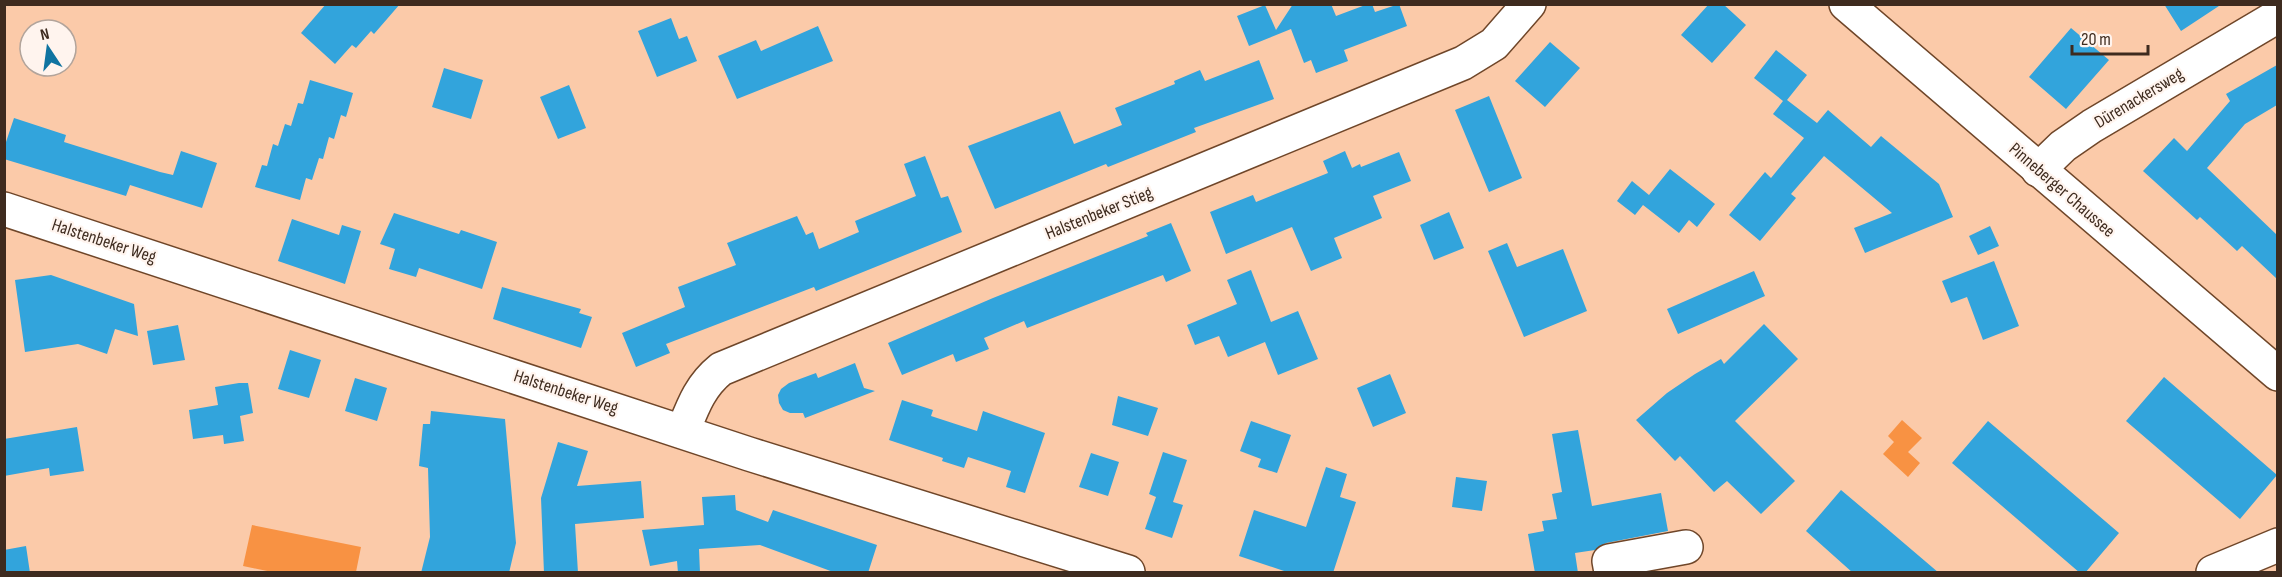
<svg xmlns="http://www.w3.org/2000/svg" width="2282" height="577" viewBox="0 0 2282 577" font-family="'Sofia Sans Condensed',sans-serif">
<rect width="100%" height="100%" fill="#fbcaa9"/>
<!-- green -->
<path fill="#f89243" d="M 1902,420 L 1922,438 L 1908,452 L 1920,463 L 1908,477 L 1883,454 L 1894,442 L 1888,436 Z
M 252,525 L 361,547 L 356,572 L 272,572 L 243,566 Z"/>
<!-- building -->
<path fill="#32a4dc" d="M 326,4 L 400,4 L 374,34 L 371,31 L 356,48 L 352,45 L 335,64 L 301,33 Z
M 1293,4 L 1331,4 L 1336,16 L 1368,4 L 1372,4 L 1375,12 L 1399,4 L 1407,26 L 1344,50 L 1348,61 L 1316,73 L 1311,60 L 1304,63 L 1291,29 L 1249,46 L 1237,16 L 1265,5 L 1276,30 Z
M 1709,4 L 1723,4 L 1746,25 L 1712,63 L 1681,35 Z
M 2164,4 L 2222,4 L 2181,31 Z
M 671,18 L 679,39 L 687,36 L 697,61 L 657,77 L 638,31 Z
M 818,26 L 833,61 L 737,99 L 718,56 L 756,40 L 761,51 Z
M 2071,28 L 2109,60 L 2066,109 L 2029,77 Z
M 1550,42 L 1580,68 L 1545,107 L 1515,81 Z
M 1776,50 L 1807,75 L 1787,100 L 1817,123 L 1828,110 L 1871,147 L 1881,136 L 1939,184 L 1953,217 L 1865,253 L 1854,228 L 1892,213 L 1824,156 L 1791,194 L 1796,198 L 1760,241 L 1729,215 L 1765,172 L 1771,178 L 1804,138 L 1773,114 L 1783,101 L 1754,78 Z
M 1259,60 L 1274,99 L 1194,128 L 1196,132 L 1108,167 L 1106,164 L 995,209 L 968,146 L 1060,111 L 1074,144 L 1122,125 L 1115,108 L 1175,84 L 1174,81 L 1200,70 L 1205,81 Z
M 2277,65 L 2277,105 L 2245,124 L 2207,168 L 2277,235 L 2277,279 L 2242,246 L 2237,251 L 2200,217 L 2197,220 L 2143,171 L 2174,138 L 2187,151 L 2230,101 L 2226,94 Z
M 444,68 L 483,80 L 471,119 L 432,107 Z
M 310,80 L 353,93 L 346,117 L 341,115 L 334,139 L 329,137 L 323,159 L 319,158 L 312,180 L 306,178 L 300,200 L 255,187 L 262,165 L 267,166 L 273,144 L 278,146 L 285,124 L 291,126 L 298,103 L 303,104 Z
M 569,85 L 586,128 L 558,139 L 540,97 Z
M 1489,96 L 1522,178 L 1489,192 L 1455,110 Z
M 14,118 L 66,135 L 64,142 L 160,172 L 173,175 L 181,151 L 217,163 L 202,208 L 130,185 L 126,196 L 4,159 L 4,148 Z
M 1345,151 L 1352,168 L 1360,164 L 1361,167 L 1399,152 L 1411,181 L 1373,196 L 1382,218 L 1334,238 L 1342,258 L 1311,271 L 1292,227 L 1226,254 L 1210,212 L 1253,195 L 1256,202 L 1328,173 L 1323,161 Z
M 925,156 L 941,198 L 948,196 L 962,232 L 816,291 L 814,287 L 666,344 L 670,353 L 636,367 L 622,333 L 685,307 L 678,287 L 736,265 L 727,243 L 797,216 L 806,235 L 813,232 L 819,249 L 859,232 L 855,221 L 916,196 L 904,164 Z
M 1670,169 L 1715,204 L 1697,227 L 1689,220 L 1679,233 L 1643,205 L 1635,215 L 1617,201 L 1632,181 L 1649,195 Z
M 1449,212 L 1464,248 L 1434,260 L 1420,225 Z
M 394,213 L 459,234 L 461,230 L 497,242 L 482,289 L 419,268 L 416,277 L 389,269 L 395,249 L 380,244 Z
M 292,219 L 339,235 L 342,225 L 361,231 L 345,284 L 278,261 Z
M 1171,223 L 1191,271 L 1166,282 L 1163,275 L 1027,328 L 1024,321 L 984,338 L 989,349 L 956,362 L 953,354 L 902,375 L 888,343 L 993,298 L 1148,236 L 1146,233 Z
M 1990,226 L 1999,246 L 1978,255 L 1969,236 Z
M 1507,243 L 1517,267 L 1563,249 L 1587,311 L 1524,337 L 1488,251 Z
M 1994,261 L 2019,326 L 1983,340 L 1967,297 L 1951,303 L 1942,281 Z
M 1251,270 L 1271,322 L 1298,311 L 1318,359 L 1278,375 L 1265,342 L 1228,357 L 1219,336 L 1195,345 L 1187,325 L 1237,304 L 1227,280 Z
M 1754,271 L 1765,296 L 1678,334 L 1667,309 Z
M 51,275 L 134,304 L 138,336 L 115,329 L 107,354 L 78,344 L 25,352 L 15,280 Z
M 502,287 L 581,309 L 579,313 L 592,317 L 581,348 L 493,319 Z
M 1764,324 L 1798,359 L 1735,421 L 1795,481 L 1761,514 L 1727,481 L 1714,492 L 1680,456 L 1675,461 L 1636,420 L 1667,393 L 1695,374 L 1721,359 L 1724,364 Z
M 178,325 L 185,360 L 153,365 L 147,331 Z
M 290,350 L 321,360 L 309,398 L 278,389 Z
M 855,363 L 864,388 L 875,391 L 805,418 L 803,413 L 790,413 L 783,410 L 779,403 L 778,395 L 781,389 L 789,383 L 816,373 L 818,378 Z
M 1390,374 L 1406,413 L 1373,427 L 1357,388 Z
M 2164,377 L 2277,475 L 2240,519 L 2126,421 Z
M 355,378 L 387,388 L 377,421 L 345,411 Z
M 239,383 L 248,383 L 253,413 L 240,416 L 244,441 L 224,444 L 223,435 L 193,439 L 189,410 L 218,405 L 215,387 Z
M 1118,396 L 1158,408 L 1148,436 L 1112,425 Z
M 902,400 L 933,410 L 931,416 L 977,431 L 983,411 L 1045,433 L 1025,493 L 1006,487 L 1011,471 L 968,457 L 964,468 L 942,461 L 943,458 L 889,440 Z
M 431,411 L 505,419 L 516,543 L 509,573 L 421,573 L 430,537 L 428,468 L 419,466 L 423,424 L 430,424 Z
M 1251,421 L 1291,435 L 1277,473 L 1258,467 L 1261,459 L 1240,451 Z
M 1988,421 L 2119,533 L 2085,573 L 2080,573 L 1952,463 Z
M 77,427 L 84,471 L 50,476 L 49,468 L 4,476 L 4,439 Z
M 1578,430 L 1592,506 L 1661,493 L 1668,531 L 1606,543 L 1595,550 L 1575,553 L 1578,573 L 1535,573 L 1528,534 L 1544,531 L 1542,521 L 1557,519 L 1552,494 L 1562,492 L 1552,434 Z
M 558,442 L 588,451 L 577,486 L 641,481 L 644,518 L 575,524 L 578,573 L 544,573 L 541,498 Z
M 1163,452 L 1187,460 L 1173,502 L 1183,505 L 1172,538 L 1145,529 L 1156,497 L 1149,494 Z
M 1091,453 L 1119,462 L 1108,496 L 1079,487 Z
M 1326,467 L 1347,474 L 1340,497 L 1356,502 L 1333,573 L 1290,573 L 1239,556 L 1254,510 L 1306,527 Z
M 1456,477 L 1487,481 L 1482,511 L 1452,507 Z
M 1841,490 L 1885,527 L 1939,573 L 1853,573 L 1806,531 Z
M 735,495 L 736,510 L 768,522 L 773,510 L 877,545 L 868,573 L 836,573 L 760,545 L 699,549 L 700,573 L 678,573 L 677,561 L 650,566 L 642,530 L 704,525 L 702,497 Z
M 26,546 L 30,573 L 4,573 L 4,550 Z"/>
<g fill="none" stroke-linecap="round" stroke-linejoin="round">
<!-- minor casing -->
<g stroke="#6f4629" stroke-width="36">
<path id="minor" d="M 2038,170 L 2063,146 L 2092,126 L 2278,16
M 4,209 L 749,454 L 1128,572
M 683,431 C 693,406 700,386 721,369 L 1463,63 L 1494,44 L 1529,4
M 1611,572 L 1609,561 L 1686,547
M 2213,572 L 2278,545"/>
</g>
<!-- major casing -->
<g stroke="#6f4629" stroke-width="36">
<path id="major" d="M 1846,4 L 2278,374"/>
</g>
<!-- minor -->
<use href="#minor" stroke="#fff" stroke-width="33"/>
<!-- major -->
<use href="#major" stroke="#fff" stroke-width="33"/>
</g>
<g text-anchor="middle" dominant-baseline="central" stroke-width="4.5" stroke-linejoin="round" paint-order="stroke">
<!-- street labels -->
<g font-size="18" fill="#3e2b1f" stroke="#fff4ee">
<text transform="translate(2139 98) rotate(-31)">Dürenackersweg</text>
<text transform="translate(2062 190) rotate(41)">Pinneberger Chaussee</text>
<text transform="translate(1099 213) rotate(-22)">Halstenbeker Stieg</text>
<text transform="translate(104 241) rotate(18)">Halstenbeker Weg</text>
<text transform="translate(566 392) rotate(18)">Halstenbeker Weg</text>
</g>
</g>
<!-- border -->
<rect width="2282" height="577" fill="none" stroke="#3e2b1f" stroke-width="12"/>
<!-- north arrow -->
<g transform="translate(48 48) rotate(347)"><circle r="28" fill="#fff4ee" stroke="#b2a49b" stroke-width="1.5"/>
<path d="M0-4.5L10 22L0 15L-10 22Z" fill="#1074a1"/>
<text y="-9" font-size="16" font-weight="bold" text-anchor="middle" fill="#3e2b1f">N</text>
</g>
<!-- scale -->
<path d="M2072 45v9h76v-9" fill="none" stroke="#3e2b1f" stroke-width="3"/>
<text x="2081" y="45" font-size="18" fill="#3e2b1f" stroke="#fff4ee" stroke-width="4.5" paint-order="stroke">20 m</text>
</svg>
